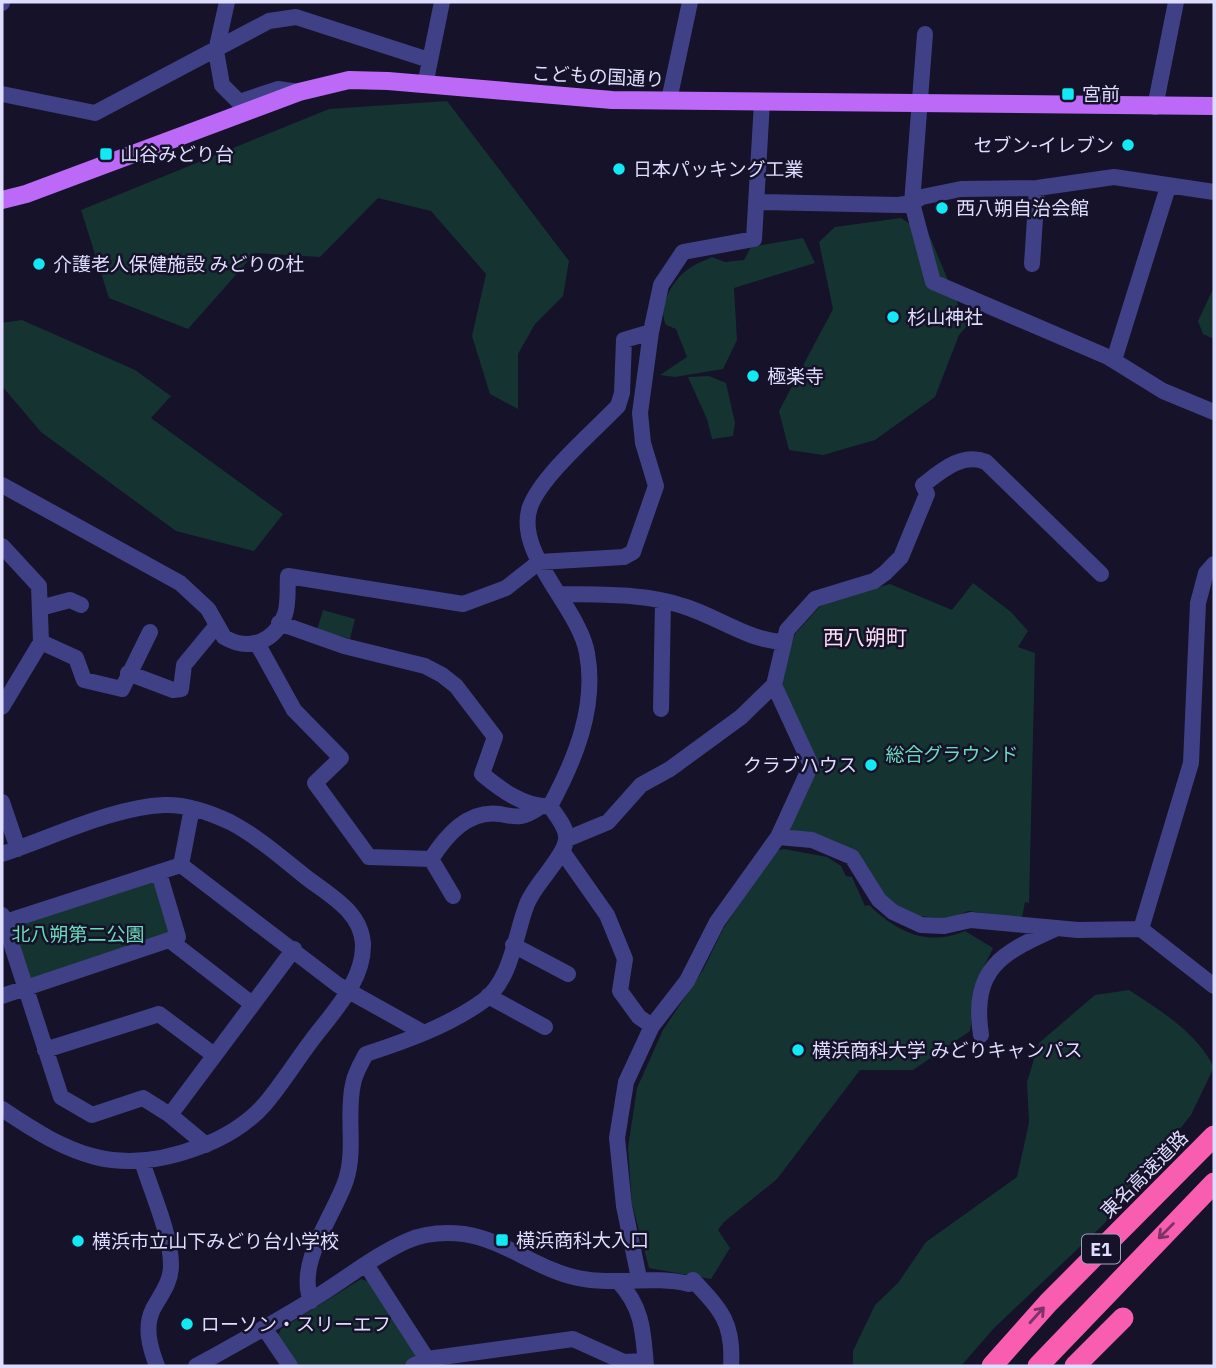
<svg xmlns="http://www.w3.org/2000/svg" width="1216" height="1368" viewBox="0 0 1216 1368" font-family="'IBM Plex Sans','Noto Sans JP',sans-serif">
<rect width="100%" height="100%" fill="#15122a"/>
<!-- green -->
<path fill="#153431" d="M 447,101 L 569,261 L 563,296 L 535,324 L 518,354 L 518,409 L 490,394 L 472,336 L 486,274 L 431,211 L 378,198 L 320,257 L 255,253 L 188,329 L 109,298 L 81,210 L 329,109 Z
M 901,218 L 930,237 L 967,326 L 959,335 L 935,397 L 875,440 L 823,455 L 789,450 L 779,411 L 833,309 L 819,242 L 835,227 Z
M 803,238 L 815,263 L 734,288 L 737,340 L 723,369 L 675,377 L 660,375 L 687,357 L 676,329 L 666,325 C 657,308 672,281 687,270 C 694,264 704,261 712,257 L 725,262 L 744,260 L 751,247 Z
M 1214,287 L 1214,339 L 1203,334 L 1198,321 Z
M 22,320 L 135,370 L 171,396 L 151,418 L 283,514 L 254,551 L 176,531 L 41,432 L 2,386 L 2,323 Z
M 709,376 L 726,383 L 735,423 L 733,436 L 712,439 L 707,419 L 688,377 Z
M 973,583 L 1011,612 L 1028,631 L 1018,647 L 1035,653 L 1029,903 L 1025,902 L 1022,918 L 968,911 L 950,919 L 909,915 L 882,894 L 867,866 L 856,853 L 832,840 L 792,831 L 786,821 L 811,761 L 779,680 L 795,634 L 823,603 L 890,584 L 952,610 Z
M 323,610 L 355,619 L 350,639 L 317,630 Z
M 784,849 L 827,857 L 841,866 L 846,876 L 852,877 L 865,906 L 869,905 C 897,932 927,947 965,931 L 993,948 L 978,979 L 970,1031 L 913,1070 L 860,1070 L 777,1179 L 724,1222 L 718,1230 L 730,1248 L 711,1279 L 649,1268 L 632,1204 L 628,1148 L 637,1088 L 663,1030 L 703,970 L 723,929 L 775,851 Z
M 153,880 L 173,936 L 28,981 L 11,924 Z
M 1129,990 C 1162,1012 1195,1031 1214,1067 L 1191,1115 L 1104,1224 L 994,1328 L 961,1366 L 853,1366 L 853,1351 L 875,1305 L 898,1283 L 926,1242 L 1017,1177 L 1029,1123 L 1027,1082 L 1039,1043 L 1095,995 Z
M 361,1279 L 370,1282 L 416,1351 L 414,1358 L 402,1366 L 299,1366 L 278,1335 L 281,1329 Z"/>
<g fill="none" stroke-linecap="round" stroke-linejoin="round">
<!-- minor -->
<path stroke="#404087" stroke-width="16" d="M 227,2 L 216,51 L 222,85 L 239,102 L 278,89 L 299,92
M 2,3 L 2,2
M 425,85 L 442,2
M 2,94 L 95,113 L 269,21 L 296,17 L 429,60
M 669,100 L 690,2
M 1155,107 L 1176,2
M 1214,192 L 1114,177 L 1037,188 L 961,189 L 922,197 L 912,203 L 933,282 L 1108,357 L 1163,391 L 1214,412
M 757,202 L 898,205 L 912,203 L 925,34
M 1032,264 L 1037,188
M 1114,360 L 1168,187
M 2,485 L 180,583 L 208,609 L 224,637 C 249,652 275,642 285,614 C 289,603 287,587 288,576 L 463,604 L 506,588 L 539,562 L 624,557 L 633,552 L 656,486 L 643,443 L 640,413 L 651,332 L 661,285 L 683,252 L 754,239 L 762,102
M 2,546 L 39,586 L 41,642
M 560,594 C 601,595 644,593 683,606 C 719,617 746,640 784,642
M 40,608 L 70,600 L 81,605
M 279,623 L 344,646 L 425,666 L 442,675 L 456,686 L 495,737 L 482,774 C 500,789 525,808 550,806 C 556,816 568,828 566,840 C 564,858 535,883 527,904 C 515,934 512,980 483,1001 C 448,1026 406,1041 366,1054 C 361,1063 355,1073 353,1084 C 346,1115 356,1149 346,1180 C 334,1216 296,1262 311,1301
M 258,645 L 294,710 L 341,758 L 315,783 L 369,857 L 431,859
M 128,673 L 173,690 L 181,689 L 184,665 L 217,625
M 2,707 L 41,642 L 76,658 L 84,680 L 122,689 L 150,632
M 661,709 L 663,602
M 2,802 L 18,849
M 550,806 C 575,760 597,707 587,653 C 579,607 514,553 530,507 C 541,476 594,431 618,406 L 622,393 L 624,340 L 651,332
M 778,837 L 812,840 L 852,857 L 879,900 L 893,912 L 921,925 L 944,926 L 971,920 L 1078,930 L 1141,929 L 1214,986
M 567,839 L 608,822 L 641,785 L 670,769 L 741,717 L 774,685 L 787,630 L 815,599 L 874,581 L 885,573 L 901,557 L 927,494 L 923,485 C 941,471 962,452 986,462 L 1101,574
M 562,851 L 607,915 L 625,959 L 620,991 L 639,1017 L 652,1026
M 2,854 C 51,838 113,807 164,805 C 186,804 211,813 230,822 C 257,836 283,859 307,878 C 331,896 361,912 363,944 C 364,981 333,1012 312,1040 C 296,1061 282,1084 265,1104 C 248,1124 222,1139 199,1147 C 117,1178 70,1155 2,1109
M 431,859 C 446,836 468,809 500,814 C 518,818 524,818 540,807
M 431,859 L 453,896
M 181,865 L 192,808
M 2,915 L 61,1097 L 92,1115 L 143,1098 L 170,1115 L 206,1145
M 5,922 L 181,865 L 338,985 L 424,1033
M 1141,929 L 1191,763 L 1198,603 L 1206,573 L 1214,564
M 172,942 L 252,1004
M 513,945 L 568,974
M 2,996 L 178,937 L 159,873
M 488,996 L 545,1027
M 981,1035 C 971,968 1002,953 1055,929
M 45,1050 L 159,1014 L 214,1055
M 170,1115 L 294,949
M 142,1161 C 151,1191 171,1234 171,1265 C 171,1283 161,1294 153,1309 C 144,1327 150,1348 157,1366
M 367,1266 L 427,1359 L 429,1366
M 639,1278 L 624,1206 L 617,1138 L 626,1082 L 652,1026 L 687,981 L 717,922 L 778,837 L 811,765 L 774,685
M 618,1281 C 643,1308 643,1331 646,1366
M 265,1329 L 290,1366
M 196,1366 C 238,1343 280,1320 321,1294 C 348,1277 377,1254 407,1241 C 425,1233 445,1232 464,1234 C 505,1240 538,1270 578,1278 C 616,1286 651,1275 689,1284 L 693,1280 C 721,1310 734,1323 731,1366
M 413,1366 L 427,1359 L 573,1339 L 624,1362 L 645,1361"/>
<!-- major -->
<path stroke="#bc69f8" stroke-width="18" d="M 2,200 L 26,194 L 299,92 L 349,80 L 388,81 L 612,100 L 1214,106"/>
<!-- highway -->
<path stroke="#f85daf" stroke-width="21" d="M 992,1366 L 1048,1303 L 1214,1136
M 1038,1366 L 1214,1183
M 1075,1366 L 1123,1318"/>
</g>
<!-- one-way arrows -->
<defs><path id="oneway-shaft" d="M-6 0H5M1.5-3L5.5 0L1.5 3" fill="none" stroke-width="1.6" stroke-linecap="round" stroke-linejoin="round" transform="scale(1.75)"/></defs>
<g stroke="#7b3466">
<use href="#oneway-shaft" transform="translate(1166 1231) rotate(135)"/>
<use href="#oneway-shaft" transform="translate(1037 1315) rotate(-48)"/>
</g>
<!-- markers -->
<g fill="#12e9f4" stroke="#15122a" stroke-width="2.5">
<rect x="1061" y="87" width="14" height="14" rx="3.5"/>
<circle cx="1128" cy="145" r="7"/>
<rect x="99" y="147" width="14" height="14" rx="3.5"/>
<circle cx="619" cy="169" r="7"/>
<circle cx="942" cy="208" r="7"/>
<circle cx="39" cy="264" r="7"/>
<circle cx="893" cy="317" r="7"/>
<circle cx="753" cy="376" r="7"/>
<circle cx="871" cy="765" r="7"/>
<circle cx="798" cy="1050" r="7"/>
<rect x="495" y="1233" width="14" height="14" rx="3.5"/>
<circle cx="78" cy="1241" r="7"/>
<circle cx="187" cy="1324" r="7"/>
</g>
<g text-anchor="middle" dominant-baseline="central" stroke-width="5" stroke-linejoin="round" paint-order="stroke">
<!-- shield labels -->
<rect fill="#15122a" stroke="#a2a0be" stroke-width="2" x="1082" y="1234.5" width="38" height="29" rx="5"/>
<g font-size="18" font-weight="bold" fill="#dfddfd">
<text x="1101" y="1249">E1</text>
</g>
<!-- street labels -->
<g font-size="19" fill="#dfddfd" stroke="#15122a">
<text transform="translate(598 76) rotate(3)">こどもの国通り</text>
<text transform="translate(1144 1174) rotate(-45)">東名高速道路</text>
</g>
<!-- poi labels -->
<g font-size="19" fill="#dfddfd" stroke="#15122a" text-anchor="start">
<text x="1082" y="94">宮前</text>
<text x="1114" y="145" text-anchor="end">セブン-イレブン</text>
<text x="120" y="154">山谷みどり台</text>
<text x="633" y="169">日本パッキング工業</text>
<text x="956" y="208">西八朔自治会館</text>
<text x="53" y="264">介護老人保健施設 みどりの杜</text>
<text x="907" y="317">杉山神社</text>
<text x="767" y="376">極楽寺</text>
<text x="857" y="765" text-anchor="end">クラブハウス</text>
<text x="812" y="1050">横浜商科大学 みどりキャンパス</text>
<text x="516" y="1240">横浜商科大入口</text>
<text x="92" y="1241">横浜市立山下みどり台小学校</text>
<text x="201" y="1324">ローソン・スリーエフ</text>
</g>
<!-- park labels -->
<g font-size="19" fill="#6adcba" stroke="#15122a">
<text x="952" y="754">総合グラウンド</text>
<text x="78" y="934">北八朔第二公園</text>
</g>
<!-- neighbourhood labels -->
<g font-size="21" fill="#fedff4" stroke="#15122a">
<text x="865" y="637">西八朔町</text>
</g>
</g>
<!-- border -->
<rect width="1216" height="1368" fill="none" stroke="#dfddfd" stroke-width="7"/>
</svg>
